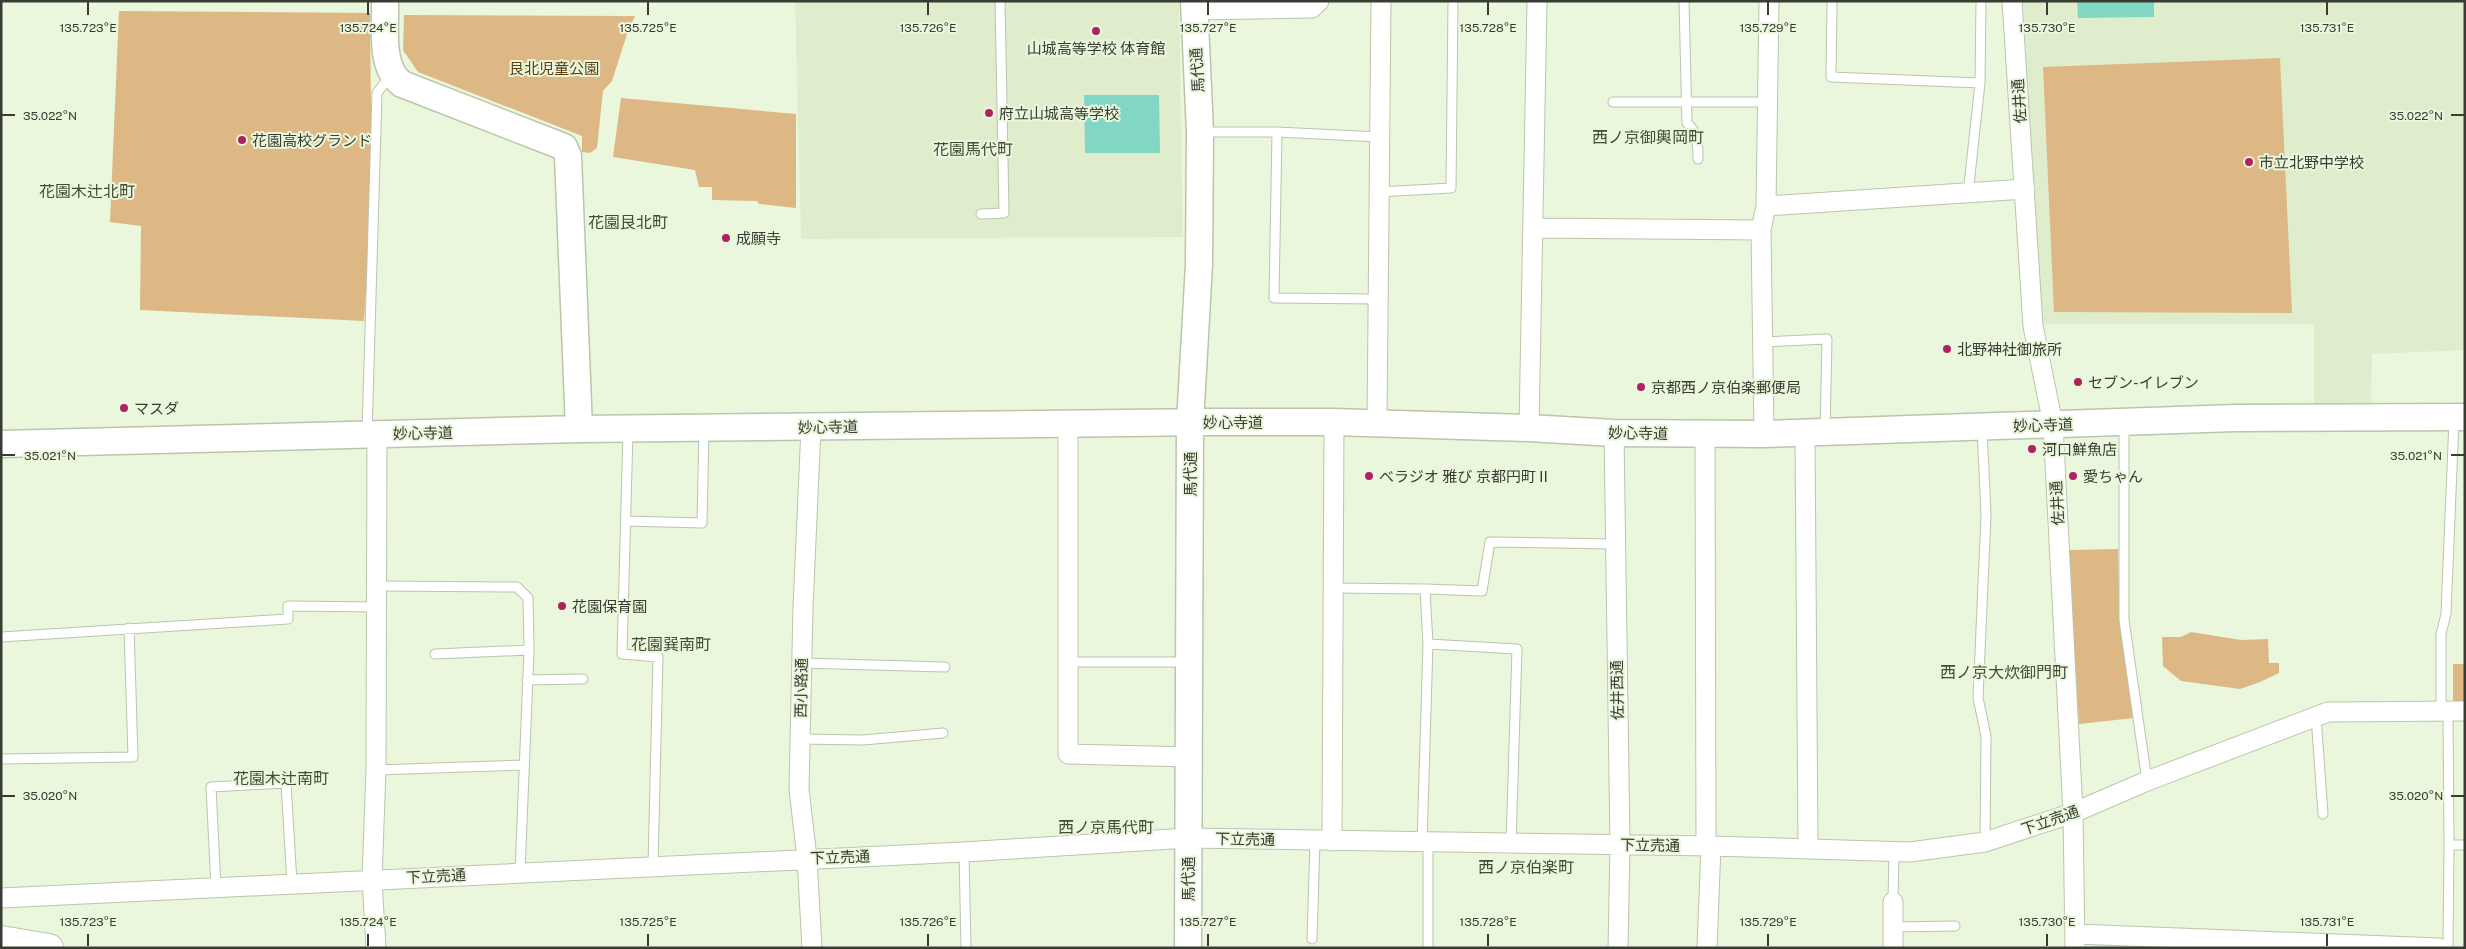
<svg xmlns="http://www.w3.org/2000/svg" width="2466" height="949" viewBox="0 0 2466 949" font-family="'Public Sans','Noto Sans JP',sans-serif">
<rect width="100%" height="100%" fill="#ebf7dd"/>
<!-- built -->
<path fill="#dfedcd" d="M 795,1 L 1179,1 L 1183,237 L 801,239 Z
M 2023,1 L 2465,1 L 2465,350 L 2372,354 L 2371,404 L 2314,404 L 2314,324 L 2042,324 Z
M 2093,944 L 2193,948 L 2089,948 Z"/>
<!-- green -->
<path fill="#ddb885" d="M 119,11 L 370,13 L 372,198 L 364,321 L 140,310 L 141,226 L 110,222 Z
M 404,15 L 635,16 L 628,31 L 612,81 L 603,91 L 597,148 L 590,153 L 582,152 L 582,136 L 418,72 L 403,50 Z
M 2280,58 L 2292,313 L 2054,312 L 2043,67 Z
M 621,98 L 796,114 L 796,208 L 759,204 L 757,201 L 712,200 L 712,187 L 699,187 L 695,170 L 613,157 Z
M 2118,549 L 2120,628 L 2134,718 L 2079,724 L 2068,550 Z
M 2191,632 L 2241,640 L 2268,639 L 2269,663 L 2279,663 L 2279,673 L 2260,682 L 2240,689 L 2181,681 L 2163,666 L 2162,637 L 2181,637 Z
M 2453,664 L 2465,664 L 2465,701 L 2453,701 Z"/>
<!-- water -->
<path fill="#82d7c4" d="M 2077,1 L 2154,1 L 2154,17 L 2078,18 Z
M 1084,95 L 1159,95 L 1160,153 L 1085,153 Z"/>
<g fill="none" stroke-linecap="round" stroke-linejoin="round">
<!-- lane casing -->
<g stroke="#bac5ac" stroke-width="11">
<path id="lane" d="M 1684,1 L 1687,123 C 1698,132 1698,145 1698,159
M 1832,1 L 1831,77 L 1980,83 L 1968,194
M 1980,83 L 1981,1
M 1613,102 L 1768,102
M 1203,132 L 1277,132 L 1379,137
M 1277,132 L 1274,298 L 1377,299
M 1378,192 L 1451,188 L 1453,1
M 981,214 L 1004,213 L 1000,1
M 1763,342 L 1827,339 L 1825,431
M 2124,423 L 2124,620 L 2147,781
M 1982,428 L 1986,515 L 1978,698 L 1986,736 L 1985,842
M 628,431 L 622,654 L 658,657 L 653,866
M 367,433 L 377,93 L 390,76
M 626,521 L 702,523 L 704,430
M 378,586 L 517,587 L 528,598 L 529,650 L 520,872
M 1334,588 L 1425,589 L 1428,644 L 1422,843
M 1425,589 L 1482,591 L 1490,542 L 1615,544
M 1,637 L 288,619 L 288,606 L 377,607
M 1428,644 L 1517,649 L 1511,844
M 435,654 L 529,650
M 1068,662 L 1188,662
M 801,663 L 945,667
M 527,680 L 583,679
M 2441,711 L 2441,634 L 2446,614 L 2454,420
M 2448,711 L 2449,845 L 2465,845
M 2316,716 L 2323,814
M 800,739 L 863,740 L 943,733
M 1,759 L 133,757 L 129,628
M 376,770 L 522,765
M 1428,843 L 1428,948
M 964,852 L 966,948
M 216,887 L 211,787 L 286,783 L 292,883
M 1893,902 L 1894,852
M 1893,927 L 1955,926
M 1312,939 L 1315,841
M 2448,948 L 2449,845"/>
</g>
<!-- street casing -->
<g stroke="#bac5ac" stroke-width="21">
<path id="street" d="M 2012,1 L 2033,326 L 2053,424 L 2073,813 L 2075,948
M 1194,10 L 1312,8 L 1319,1
M 1766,206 L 2025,189
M 1533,228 L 1761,230
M 1377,423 L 1381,1
M 1068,424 L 1068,754 L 1189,757
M 811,428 L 803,607 L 799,789 L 807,858 L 812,948
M 1529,428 L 1537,1
M 1614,433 L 1620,845 L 1618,948
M 1705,433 L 1706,846
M 1805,433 L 1808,848
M 1764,434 L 1761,230 L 1766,206 L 1769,1
M 1332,841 L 1334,422
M 1,898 L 964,852 L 1188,838 L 1711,846 L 1910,852 L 1985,842 L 2073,813 L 2147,781 L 2328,712 L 2465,711
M 2076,934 L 2439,948
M 376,948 L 372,879 L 376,770 L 377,434
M 1707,948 L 1711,846
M 1893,948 L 1893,902"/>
</g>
<!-- secondary casing -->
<g stroke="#bac5ac" stroke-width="29">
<path id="secondary" d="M 385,1 C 386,27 379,67 402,84 L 564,147 L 568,156 L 579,429
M 1,444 L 579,429 L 1213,422 L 1334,422 L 1529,428 L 1614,433 L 1764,434 L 2235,418 L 2465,417
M 1188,948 L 1190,423 L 1199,264 L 1200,132 L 1194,1"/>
</g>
<!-- primary casing -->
<g stroke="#bac5ac" stroke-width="30">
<path id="primary" d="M 1,940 L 49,948"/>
</g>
<!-- lane -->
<use href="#lane" stroke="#fff" stroke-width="9"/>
<!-- street -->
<use href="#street" stroke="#fff" stroke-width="19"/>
<!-- secondary -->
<use href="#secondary" stroke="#fff" stroke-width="26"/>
<!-- primary -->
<use href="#primary" stroke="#fff" stroke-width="28"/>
</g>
<!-- ticks -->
<path fill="none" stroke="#383c32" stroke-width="2" d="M 88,2 L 88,15M 368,2 L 368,15M 648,2 L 648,15M 928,2 L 928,15M 1208,2 L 1208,15M 1488,2 L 1488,15M 1768,2 L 1768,15M 2047,2 L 2047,15M 2327,2 L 2327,15M 2,115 L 15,115M 2451,115 L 2464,115M 2,455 L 15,455M 2451,455 L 2464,455M 2,796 L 15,796M 2451,796 L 2464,796M 88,934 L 88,946M 368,934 L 368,946M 648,934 L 648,946M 928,934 L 928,946M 1208,934 L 1208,946M 1488,934 L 1488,946M 1768,934 L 1768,946M 2047,934 L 2047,946M 2327,934 L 2327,946"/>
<!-- markers -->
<g fill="#ad2262" stroke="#ebf7dd" stroke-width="2">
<circle cx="1096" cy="31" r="5"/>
<circle cx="989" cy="113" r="5"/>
<circle cx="242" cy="140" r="5"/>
<circle cx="2249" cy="162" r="5"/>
<circle cx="726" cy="238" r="5"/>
<circle cx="1947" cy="349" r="5"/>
<circle cx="2078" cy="382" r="5"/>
<circle cx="1641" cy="387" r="5"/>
<circle cx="124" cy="408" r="5"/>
<circle cx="2032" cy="449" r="5"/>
<circle cx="1369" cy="476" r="5"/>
<circle cx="2073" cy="476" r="5"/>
<circle cx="562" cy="606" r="5"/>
</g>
<g text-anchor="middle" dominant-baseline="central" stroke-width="4" stroke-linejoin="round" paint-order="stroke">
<!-- poi labels -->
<g font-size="15" fill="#383c32" stroke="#ebf7dd" text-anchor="start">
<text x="1096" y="48" text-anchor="middle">山城高等学校 体育館</text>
<text x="999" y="113">府立山城高等学校</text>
<text x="252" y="140">花園高校グランド</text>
<text x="2259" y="162">市立北野中学校</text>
<text x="736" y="238">成願寺</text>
<text x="1957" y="349">北野神社御旅所</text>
<text x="2088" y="382">セブン-イレブン</text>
<text x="1651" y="387">京都西ノ京伯楽郵便局</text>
<text x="134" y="408">マスダ</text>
<text x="2042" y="449">河口鮮魚店</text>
<text x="1379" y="476">べラジオ 雅び 京都円町Ⅱ</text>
<text x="2083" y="476">愛ちゃん</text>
<text x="572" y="606">花園保育園</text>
</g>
<!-- park labels -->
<g font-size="15" fill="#5a3e11" stroke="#ebf7dd">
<text x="554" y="68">艮北児童公園</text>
</g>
<!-- street labels -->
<g font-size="15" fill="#383c32" stroke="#ebf7dd">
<text transform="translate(1197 70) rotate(-93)">馬代通</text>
<text transform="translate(2019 101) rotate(-94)">佐井通</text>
<text x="1233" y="422">妙心寺道</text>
<text transform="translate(2043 425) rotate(-2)">妙心寺道</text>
<text transform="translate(828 427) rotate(-1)">妙心寺道</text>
<text transform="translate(423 433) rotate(-1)">妙心寺道</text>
<text transform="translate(1638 433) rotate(1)">妙心寺道</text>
<text transform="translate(1190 474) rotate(-90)">馬代通</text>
<text transform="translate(2057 503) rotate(-93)">佐井通</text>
<text transform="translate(801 688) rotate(-89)">西小路通</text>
<text transform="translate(1617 690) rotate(-91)">佐井西通</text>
<text transform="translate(2050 820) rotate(-19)">下立売通</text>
<text transform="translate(1245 839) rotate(1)">下立売通</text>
<text transform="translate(1650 845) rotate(1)">下立売通</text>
<text transform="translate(840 857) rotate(-2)">下立売通</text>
<text transform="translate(436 876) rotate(-3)">下立売通</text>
<text transform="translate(1188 879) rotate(-90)">馬代通</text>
</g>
<!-- neighbourhood labels -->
<g font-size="16" fill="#434c37" stroke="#ebf7dd">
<text x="1648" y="137">西ノ京御輿岡町</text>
<text x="973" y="149">花園馬代町</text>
<text x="87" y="191">花園木辻北町</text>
<text x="628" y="222">花園艮北町</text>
<text x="671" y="644">花園巽南町</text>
<text x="2004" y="672">西ノ京大炊御門町</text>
<text x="281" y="778">花園木辻南町</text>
<text x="1106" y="827">西ノ京馬代町</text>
<text x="1526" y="867">西ノ京伯楽町</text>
</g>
</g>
<g font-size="12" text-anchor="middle" fill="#383c32" stroke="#ebf7dd" stroke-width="4" stroke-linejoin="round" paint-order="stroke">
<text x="88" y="32">135.723°E</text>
<text x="368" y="32">135.724°E</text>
<text x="648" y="32">135.725°E</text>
<text x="928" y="32">135.726°E</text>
<text x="1208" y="32">135.727°E</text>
<text x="1488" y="32">135.728°E</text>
<text x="1768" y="32">135.729°E</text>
<text x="2047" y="32">135.730°E</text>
<text x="2327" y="32">135.731°E</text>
<text x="50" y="120">35.022°N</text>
<text x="2416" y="120">35.022°N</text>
<text x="50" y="460">35.021°N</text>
<text x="2416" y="460">35.021°N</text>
<text x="50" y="800">35.020°N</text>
<text x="2416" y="800">35.020°N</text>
<text x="88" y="926">135.723°E</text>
<text x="368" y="926">135.724°E</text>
<text x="648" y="926">135.725°E</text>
<text x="928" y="926">135.726°E</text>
<text x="1208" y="926">135.727°E</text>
<text x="1488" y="926">135.728°E</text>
<text x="1768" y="926">135.729°E</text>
<text x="2047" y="926">135.730°E</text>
<text x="2327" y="926">135.731°E</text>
</g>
<!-- border -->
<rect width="2466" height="949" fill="none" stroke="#383c32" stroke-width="5"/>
</svg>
